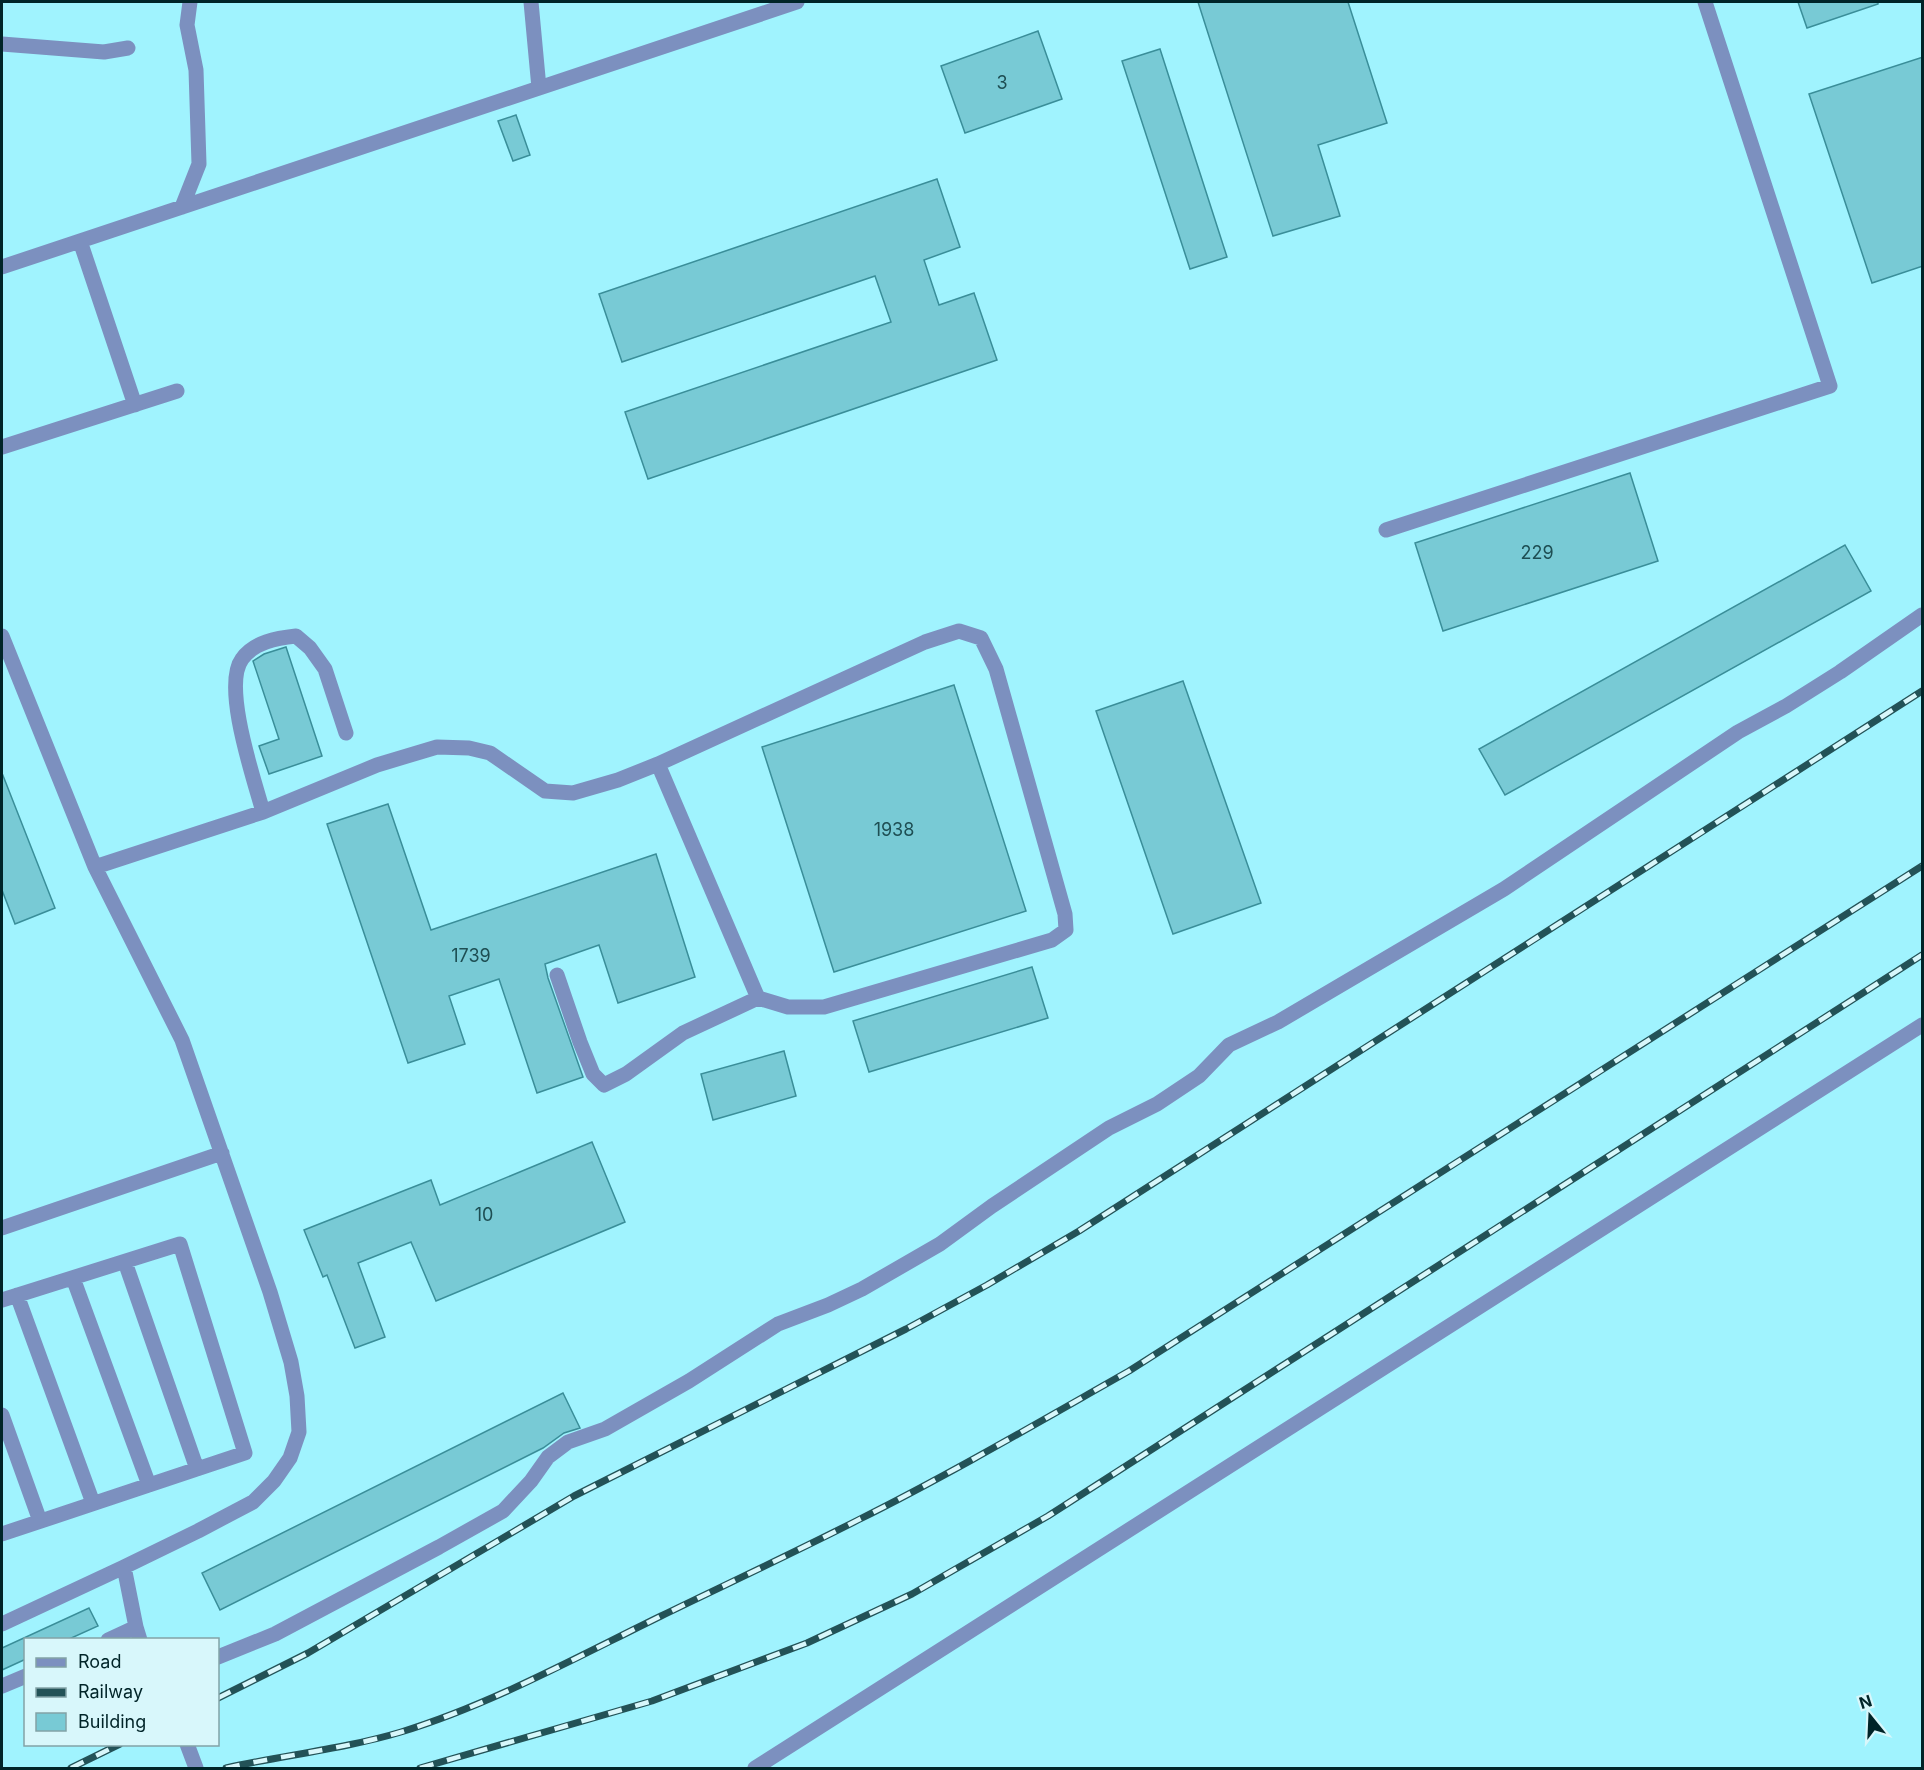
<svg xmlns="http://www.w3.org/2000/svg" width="1924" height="1770" viewBox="0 0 1924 1770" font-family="Inter,sans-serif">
<rect width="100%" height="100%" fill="#a0f3fe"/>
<!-- building -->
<path fill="#78cad5" stroke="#3a8e99" stroke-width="1.5" d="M 1198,2 L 1348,2 L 1387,123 L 1318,145 L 1340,216 L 1273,236 Z
M 1798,2 L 1878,2 L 1878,4 L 1807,28 Z
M 1038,31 L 1062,99 L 965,133 L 941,66 Z
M 1160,49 L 1227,257 L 1190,269 L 1122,61 Z
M 1923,57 L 1923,266 L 1872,283 L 1809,94 Z
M 516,115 L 530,155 L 513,161 L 498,121 Z
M 937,179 L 960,247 L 924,260 L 939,305 L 974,293 L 997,360 L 648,479 L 625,412 L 891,322 L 875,276 L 622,362 L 599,294 Z
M 1630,473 L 1658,561 L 1443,631 L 1415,543 Z
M 1845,545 L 1871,591 L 1505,795 L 1479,749 Z
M 286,647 L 322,756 L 269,774 L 259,746 L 279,739 L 253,661 L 264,654 Z
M 1183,681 L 1261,903 L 1173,934 L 1096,711 Z
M 954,685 L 1026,911 L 834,972 L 762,747 Z
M 2,773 L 55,908 L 15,924 L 2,890 Z
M 388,804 L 431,930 L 656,854 L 695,977 L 618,1003 L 599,945 L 545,964 L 548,978 L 583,1077 L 537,1093 L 499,979 L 449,996 L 465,1044 L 408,1063 L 327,824 Z
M 1032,967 L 1048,1018 L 869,1072 L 853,1021 Z
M 784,1051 L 796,1096 L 713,1120 L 701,1074 Z
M 592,1142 L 625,1222 L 436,1301 L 411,1242 L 358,1263 L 385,1337 L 355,1348 L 327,1275 L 323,1277 L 304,1230 L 431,1180 L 440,1205 Z
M 563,1393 L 580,1428 L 564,1433 L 543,1448 L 220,1610 L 202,1573 Z
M 89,1608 L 98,1626 L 67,1640 L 26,1640 L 26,1659 L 2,1670 L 2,1648 Z"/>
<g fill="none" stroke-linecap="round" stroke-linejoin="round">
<!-- minor -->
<path stroke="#7c90bf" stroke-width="15" d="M 531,2 L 539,88
M 2,44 L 104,52 L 128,48
M 182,207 L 199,164 L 196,70 L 187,25 L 190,2
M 80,241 L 135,405
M 2,267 L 797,2
M 2,447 L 177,391
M 1386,530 L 1830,386 L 1705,2
M 2,636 L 95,867 L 182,1040 L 270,1292 L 291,1362 L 297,1396 L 299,1432 L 290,1458 L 274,1481 L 253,1502 L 198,1531 L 124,1567 L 136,1627 L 140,1640
M 263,812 C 254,779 222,686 242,659 C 254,642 277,638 296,636 L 310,648 L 325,669 L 346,733
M 95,867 L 263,812 L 377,765 L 437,747 L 469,748 L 490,753 L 545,791 L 573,793 L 618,780 L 658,764 L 925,642 L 959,631 L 981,638 L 996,669 L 1065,914 L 1066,930 L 1052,940 L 824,1007 L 788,1007 L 758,998 L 658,764
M 557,975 L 580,1042 L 593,1074 L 604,1085 L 626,1074 L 683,1033 L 758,998
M 2,1228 L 222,1153
M 125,1262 L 197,1469
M 73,1278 L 149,1485
M 17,1295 L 93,1503
M 2,1300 L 180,1244 L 245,1453 L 2,1534
M 2,1415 L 40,1521
M 2,1624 L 124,1567
M 108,1640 L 136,1627
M 218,1657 L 275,1634 L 439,1547 L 503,1511 L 531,1481 L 548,1457 L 568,1442 L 605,1429 L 689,1381 L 778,1324 L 828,1305 L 862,1289 L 940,1244 L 992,1206 L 1109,1128 L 1157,1104 L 1199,1076 L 1229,1045 L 1278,1022 L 1504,889 L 1738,732 L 1786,706 L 1840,672 L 1922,615
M 2,1686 L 26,1676
M 187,1744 L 196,1768
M 755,1768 L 1922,1025"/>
<!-- rail casing -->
<g stroke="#235257" stroke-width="7">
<path id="rail" d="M 218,1698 L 308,1653 L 574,1496 L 906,1329 L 987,1285 L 1079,1231 L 1922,691
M 71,1768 L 120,1744
M 226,1768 C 284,1755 344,1749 401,1732 C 490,1705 577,1657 661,1616 C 727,1584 793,1553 858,1520 C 950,1474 1039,1422 1129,1371 L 1922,866
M 420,1768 L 652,1701 L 807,1643 L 912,1594 L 1048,1516 L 1922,955"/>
</g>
<!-- rail -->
<use href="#rail" stroke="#d8f7fb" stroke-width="4.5" stroke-dasharray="14" stroke-linecap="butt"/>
</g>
<g text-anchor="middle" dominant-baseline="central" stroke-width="5" stroke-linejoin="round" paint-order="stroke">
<!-- number labels -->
<g font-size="18" fill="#1e4e53">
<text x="1002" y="82">3</text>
<text x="1537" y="552">229</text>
<text x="894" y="829">1938</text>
<text x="471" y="955">1739</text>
<text x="484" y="1214">10</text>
</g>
</g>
<!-- border -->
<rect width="1924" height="1770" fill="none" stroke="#002428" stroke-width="6"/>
<!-- legend -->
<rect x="24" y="1638" width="195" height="108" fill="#d8f7fb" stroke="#82a3a7" stroke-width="1.5"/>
<rect x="36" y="1658" width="30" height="9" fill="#7c90bf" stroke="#82a3a7" stroke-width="1.5"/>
<text x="78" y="1668" font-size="18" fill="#002428">Road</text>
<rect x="36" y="1688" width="30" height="9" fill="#235257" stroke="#82a3a7" stroke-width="1.5"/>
<text x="78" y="1698" font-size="18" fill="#002428">Railway</text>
<rect x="36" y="1713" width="30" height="18" fill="#78cad5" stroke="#82a3a7" stroke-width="1.5"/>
<text x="78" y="1728" font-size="18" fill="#002428">Building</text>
<!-- north arrow -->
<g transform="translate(1870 1716) rotate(342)" stroke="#d8f7fb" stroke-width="4.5" paint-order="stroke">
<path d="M0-4.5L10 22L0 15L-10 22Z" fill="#002428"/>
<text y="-9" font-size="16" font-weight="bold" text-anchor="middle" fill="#002428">N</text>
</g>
</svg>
